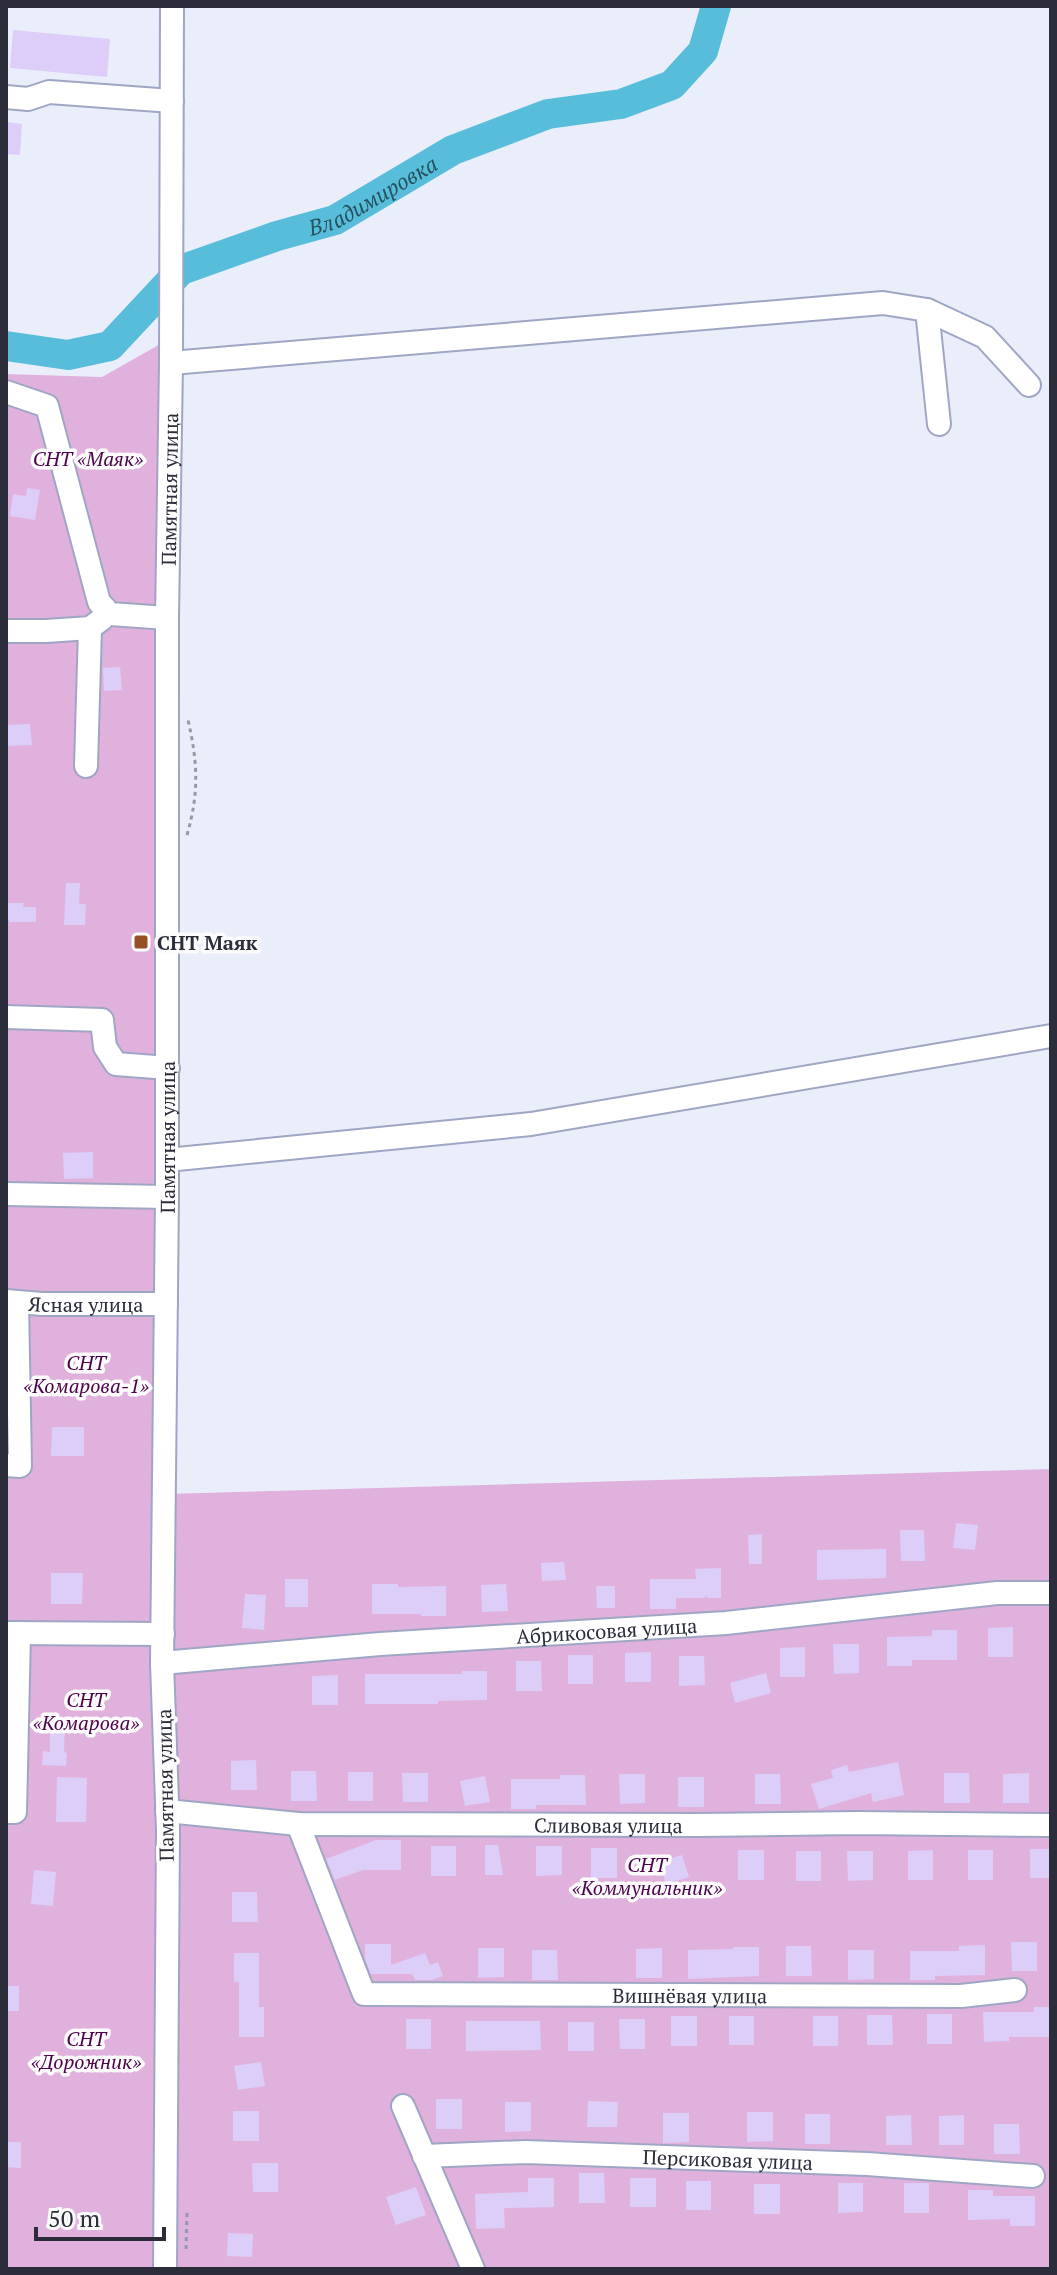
<svg xmlns="http://www.w3.org/2000/svg" width="1057" height="2275" viewBox="0 0 1057 2275" font-family="'PT Serif',serif">
<rect width="100%" height="100%" fill="#eaeefa"/>
<!-- green -->
<path fill="#e1b1dd" d="M 171,338 L 164,1494 L 1051,1469 L 1051,2269 L 6,2269 L 6,374 L 102,377 Z"/>
<g fill="none" stroke-linecap="round" stroke-linejoin="round">
<!-- river -->
<path stroke="#57bdda" stroke-width="30" id="s1" d="M 6,346 L 68,355 L 110,346 L 181,270 L 277,236 L 335,220 L 453,150 L 548,114 L 621,104 L 672,85 L 703,51 L 716,6"/>
</g>
<!-- building -->
<path fill="#ddcdf9" d="M 13,30 L 110,39 L 107,77 L 10,68 Z
M 6,122 L 22,124 L 20,155 L 6,154 Z
M 27,488 L 40,490 L 35,520 L 10,516 L 13,494 L 26,496 Z
M 120,667 L 122,690 L 104,691 L 103,668 Z
M 30,724 L 32,745 L 6,746 L 6,725 Z
M 66,883 L 80,883 L 79,904 L 86,904 L 85,925 L 64,925 Z
M 6,903 L 24,903 L 23,907 L 36,907 L 36,922 L 9,922 L 9,920 L 6,920 Z
M 93,1152 L 93,1178 L 64,1179 L 63,1153 Z
M 52,1427 L 84,1427 L 84,1456 L 51,1456 Z
M 956,1523 L 978,1525 L 975,1550 L 953,1548 Z
M 900,1530 L 924,1530 L 925,1561 L 901,1561 Z
M 762,1534 L 762,1564 L 749,1564 L 748,1535 Z
M 886,1549 L 886,1578 L 817,1580 L 817,1550 Z
M 564,1562 L 566,1580 L 542,1581 L 541,1563 Z
M 721,1568 L 721,1598 L 707,1598 L 707,1596 L 704,1598 L 676,1598 L 676,1609 L 650,1609 L 650,1579 L 696,1579 L 695,1569 Z
M 51,1573 L 83,1573 L 82,1604 L 51,1604 Z
M 285,1579 L 308,1579 L 308,1607 L 285,1607 Z
M 372,1584 L 398,1584 L 398,1587 L 446,1586 L 446,1616 L 421,1616 L 421,1614 L 372,1614 Z
M 506,1584 L 508,1611 L 482,1612 L 481,1585 Z
M 596,1586 L 615,1586 L 615,1608 L 597,1608 Z
M 245,1594 L 266,1595 L 264,1630 L 242,1628 Z
M 1013,1627 L 1013,1657 L 988,1657 L 988,1628 Z
M 932,1630 L 957,1630 L 957,1660 L 912,1660 L 912,1666 L 887,1666 L 887,1637 L 932,1636 Z
M 833,1644 L 859,1644 L 859,1673 L 834,1674 Z
M 805,1647 L 805,1677 L 780,1677 L 780,1648 Z
M 651,1652 L 651,1682 L 625,1682 L 625,1653 Z
M 568,1655 L 593,1655 L 593,1684 L 568,1684 Z
M 679,1656 L 704,1656 L 705,1685 L 679,1686 Z
M 516,1661 L 541,1661 L 542,1691 L 516,1691 Z
M 462,1671 L 487,1671 L 487,1700 L 438,1701 L 438,1704 L 365,1704 L 365,1674 L 462,1674 Z
M 766,1673 L 771,1693 L 735,1703 L 730,1683 Z
M 338,1675 L 338,1705 L 312,1705 L 312,1676 Z
M 50,1721 L 65,1722 L 64,1752 L 67,1753 L 66,1766 L 42,1765 L 43,1751 L 50,1752 Z
M 256,1760 L 257,1790 L 231,1790 L 231,1761 Z
M 898,1762 L 904,1795 L 873,1802 L 871,1793 L 819,1809 L 811,1784 L 833,1778 L 831,1770 L 847,1765 L 849,1772 Z
M 291,1771 L 316,1771 L 317,1801 L 291,1801 Z
M 348,1772 L 373,1772 L 373,1801 L 348,1801 Z
M 402,1773 L 428,1773 L 428,1802 L 403,1802 Z
M 944,1773 L 969,1773 L 970,1803 L 944,1803 Z
M 1029,1773 L 1029,1803 L 1003,1803 L 1003,1774 Z
M 619,1774 L 645,1774 L 645,1803 L 620,1804 Z
M 755,1774 L 780,1774 L 781,1804 L 755,1804 Z
M 560,1775 L 585,1775 L 586,1805 L 536,1805 L 536,1809 L 511,1809 L 511,1779 L 560,1779 Z
M 485,1776 L 490,1802 L 465,1806 L 460,1781 Z
M 57,1777 L 87,1778 L 86,1822 L 56,1822 Z
M 678,1777 L 704,1777 L 704,1807 L 678,1807 Z
M 376,1840 L 401,1840 L 401,1870 L 363,1870 L 335,1880 L 326,1859 Z
M 485,1845 L 498,1845 L 503,1875 L 485,1875 Z
M 431,1846 L 456,1846 L 456,1876 L 431,1876 Z
M 536,1846 L 562,1846 L 562,1875 L 536,1876 Z
M 591,1848 L 617,1848 L 617,1878 L 591,1878 Z
M 1030,1849 L 1051,1849 L 1051,1878 L 1030,1878 Z
M 738,1850 L 764,1850 L 764,1880 L 738,1880 Z
M 933,1850 L 933,1880 L 908,1880 L 908,1851 Z
M 968,1850 L 993,1850 L 993,1880 L 968,1880 Z
M 796,1851 L 821,1851 L 821,1881 L 796,1881 Z
M 847,1851 L 873,1851 L 873,1880 L 848,1881 Z
M 682,1855 L 689,1877 L 666,1884 L 659,1862 Z
M 34,1870 L 56,1872 L 53,1906 L 31,1904 Z
M 232,1892 L 257,1892 L 258,1922 L 232,1922 Z
M 1011,1942 L 1037,1942 L 1037,1971 L 1012,1971 Z
M 365,1944 L 391,1944 L 391,1965 L 425,1953 L 430,1965 L 438,1962 L 443,1976 L 432,1980 L 415,1980 L 412,1974 L 371,1974 L 365,1959 Z
M 985,1945 L 985,1975 L 935,1976 L 935,1980 L 910,1980 L 910,1951 L 959,1951 L 959,1946 Z
M 786,1946 L 811,1946 L 812,1976 L 786,1976 Z
M 733,1947 L 759,1947 L 759,1976 L 688,1979 L 688,1950 L 733,1949 Z
M 478,1948 L 504,1948 L 504,1977 L 478,1978 Z
M 662,1948 L 662,1978 L 636,1978 L 636,1949 Z
M 532,1950 L 557,1950 L 558,1980 L 532,1980 Z
M 848,1950 L 874,1950 L 874,1979 L 848,1980 Z
M 234,1953 L 259,1953 L 259,2007 L 264,2007 L 264,2037 L 239,2037 L 239,1982 L 234,1982 Z
M 6,1986 L 19,1986 L 19,2011 L 6,2011 Z
M 1034,2007 L 1051,2007 L 1051,2037 L 1009,2037 L 1009,2041 L 984,2042 L 983,2012 L 1034,2012 Z
M 927,2014 L 952,2014 L 952,2044 L 927,2044 Z
M 867,2015 L 892,2015 L 893,2045 L 867,2045 Z
M 671,2016 L 697,2016 L 697,2046 L 671,2046 Z
M 729,2016 L 754,2016 L 754,2045 L 729,2045 Z
M 813,2016 L 838,2016 L 838,2046 L 813,2046 Z
M 406,2019 L 431,2019 L 431,2049 L 406,2049 Z
M 619,2019 L 645,2019 L 645,2049 L 620,2049 Z
M 466,2021 L 540,2021 L 541,2050 L 466,2051 Z
M 568,2022 L 594,2022 L 594,2051 L 568,2051 Z
M 261,2062 L 265,2086 L 238,2090 L 234,2066 Z
M 436,2099 L 462,2099 L 462,2129 L 436,2129 Z
M 588,2101 L 618,2102 L 617,2127 L 587,2127 Z
M 505,2102 L 531,2102 L 531,2131 L 505,2132 Z
M 233,2111 L 259,2111 L 259,2141 L 233,2141 Z
M 747,2112 L 773,2112 L 773,2141 L 747,2142 Z
M 663,2113 L 689,2113 L 689,2142 L 663,2143 Z
M 805,2114 L 830,2114 L 830,2144 L 805,2144 Z
M 911,2115 L 912,2145 L 886,2145 L 886,2116 Z
M 964,2115 L 964,2145 L 939,2145 L 939,2116 Z
M 994,2124 L 1019,2124 L 1020,2154 L 994,2154 Z
M 6,2142 L 21,2142 L 21,2168 L 6,2167 Z
M 252,2163 L 278,2163 L 278,2192 L 253,2192 Z
M 579,2173 L 604,2173 L 605,2203 L 579,2203 Z
M 528,2178 L 554,2178 L 554,2207 L 504,2208 L 505,2228 L 476,2229 L 475,2194 L 528,2192 Z
M 630,2178 L 656,2178 L 656,2207 L 630,2207 Z
M 686,2181 L 711,2181 L 711,2210 L 686,2210 Z
M 838,2183 L 863,2183 L 863,2212 L 838,2213 Z
M 904,2183 L 929,2183 L 929,2213 L 904,2213 Z
M 754,2184 L 780,2184 L 780,2214 L 754,2214 Z
M 416,2187 L 426,2215 L 396,2225 L 386,2197 Z
M 968,2190 L 993,2190 L 993,2196 L 1035,2196 L 1035,2226 L 1010,2226 L 1010,2219 L 968,2220 Z
M 228,2233 L 253,2234 L 252,2257 L 227,2256 Z"/>
<g fill="none" stroke-linecap="round" stroke-linejoin="round">
<!-- minor casing -->
<g stroke="#9ea6c4" stroke-width="26">
<g id="minor">
<path d="M 6,97 L 28,99 L 49,92 L 172,101"/>
<path d="M 927,310 L 985,337 L 1029,385"/>
<path d="M 171,363 L 883,303 L 927,310 L 939,424"/>
<path d="M 6,392 L 47,406 L 99,602 L 110,614 L 167,618"/>
<path d="M 6,631 L 46,631 L 90,628 L 102,619"/>
<path d="M 86,766 L 90,628"/>
<path d="M 6,1017 L 102,1020 L 105,1047 L 116,1064 L 168,1068"/>
<path d="M 167,1160 L 531,1124 L 1051,1036"/>
<path d="M 6,1194 L 167,1197"/>
<path id="s2" d="M 6,1301 L 42,1304 L 166,1304"/>
<path d="M 6,1465 L 20,1466 L 17,1302"/>
<path d="M 7,1633 L 163,1634"/>
<path id="s3" d="M 162,1663 L 380,1644 L 726,1623 L 997,1593 L 1051,1593"/>
<path id="s4" d="M 167,1811 L 298,1824 L 696,1825 L 857,1823 L 1051,1825"/>
<path d="M 6,1812 L 15,1812 L 19,1633"/>
<path id="s5" d="M 298,1824 L 364,1994 L 961,1996 L 1015,1990"/>
<path d="M 403,2106 L 473,2269"/>
<path id="s6" d="M 424,2156 L 525,2152 L 867,2164 L 1033,2176"/>
<path id="s7" d="M 165,2269 L 168,1830 L 162,1663 L 167,1197 L 167,618 L 171,363 L 172,6"/>
</g>
</g>
<!-- path -->
<path stroke="#969aa6" stroke-width="3" stroke-dasharray="4 4" stroke-linecap="butt" d="M 187,835 C 199,793 198,763 188,720
M 186,2249 L 187,2213"/>
<!-- minor -->
<use href="#minor" stroke="#fff" stroke-width="22"/>
</g>
<!-- markers -->
<rect fill="#955025" stroke="#fbfbfb" stroke-width="3" x="133" y="934" width="16" height="16" rx="4"/>
<g text-anchor="middle" dominant-baseline="central" stroke-width="7" stroke-linejoin="round" paint-order="stroke">
<!-- park labels -->
<g font-size="20" font-style="italic" fill="#4d024c" stroke="#fbfbfb">
<text x="88" y="458">СНТ «Маяк»</text>
<text x="86" y="1362">СНТ<tspan x="86" dy="23">«Комарова-1»</tspan></text>
<text x="86" y="1699">СНТ<tspan x="86" dy="23">«Комарова»</tspan></text>
<text x="647" y="1864">СНТ<tspan x="647" dy="23">«Коммунальник»</tspan></text>
<text x="86" y="2038">СНТ<tspan x="86" dy="23">«Дорожник»</tspan></text>
</g>
<!-- street labels -->
<g font-size="20" fill="#2b2e3a" stroke="#fbfbfb">
<text stroke="none"><textPath href="#s7" startOffset="1780">Памятная улица</textPath></text>
<text stroke="none"><textPath href="#s7" startOffset="1132">Памятная улица</textPath></text>
<text stroke="none"><textPath href="#s2" startOffset="80">Ясная улица</textPath></text>
<text stroke="none"><textPath href="#s3" startOffset="446">Абрикосовая улица</textPath></text>
<text transform="translate(165 1785) rotate(-91)">Памятная улица</text>
<text stroke="none"><textPath href="#s4" startOffset="442">Сливовая улица</textPath></text>
<text stroke="none"><textPath href="#s5" startOffset="508">Вишнёвая улица</textPath></text>
<text stroke="none"><textPath href="#s6" startOffset="304">Персиковая улица</textPath></text>
</g>
<!-- poi labels -->
<g font-size="20" font-weight="bold" fill="#2b2e3a" stroke="#fbfbfb" text-anchor="start">
<text x="157" y="942">СНТ Маяк</text>
</g>
<!-- water labels -->
<g font-size="22" font-style="italic" fill="#25525e" stroke="#fbfbfb">
<text stroke="none"><textPath href="#s1" startOffset="416">Владимировка</textPath></text>
</g>
</g>
<!-- border -->
<rect width="1057" height="2275" fill="none" stroke="#2b2e3a" stroke-width="16"/>
<!-- scale -->
<path d="M36 2227v12h128v-12" fill="none" stroke="#2b2e3a" stroke-width="4"/>
<text x="48" y="2227" font-size="24" fill="#2b2e3a" stroke="#fbfbfb" stroke-width="6" paint-order="stroke">50 m</text>
</svg>
